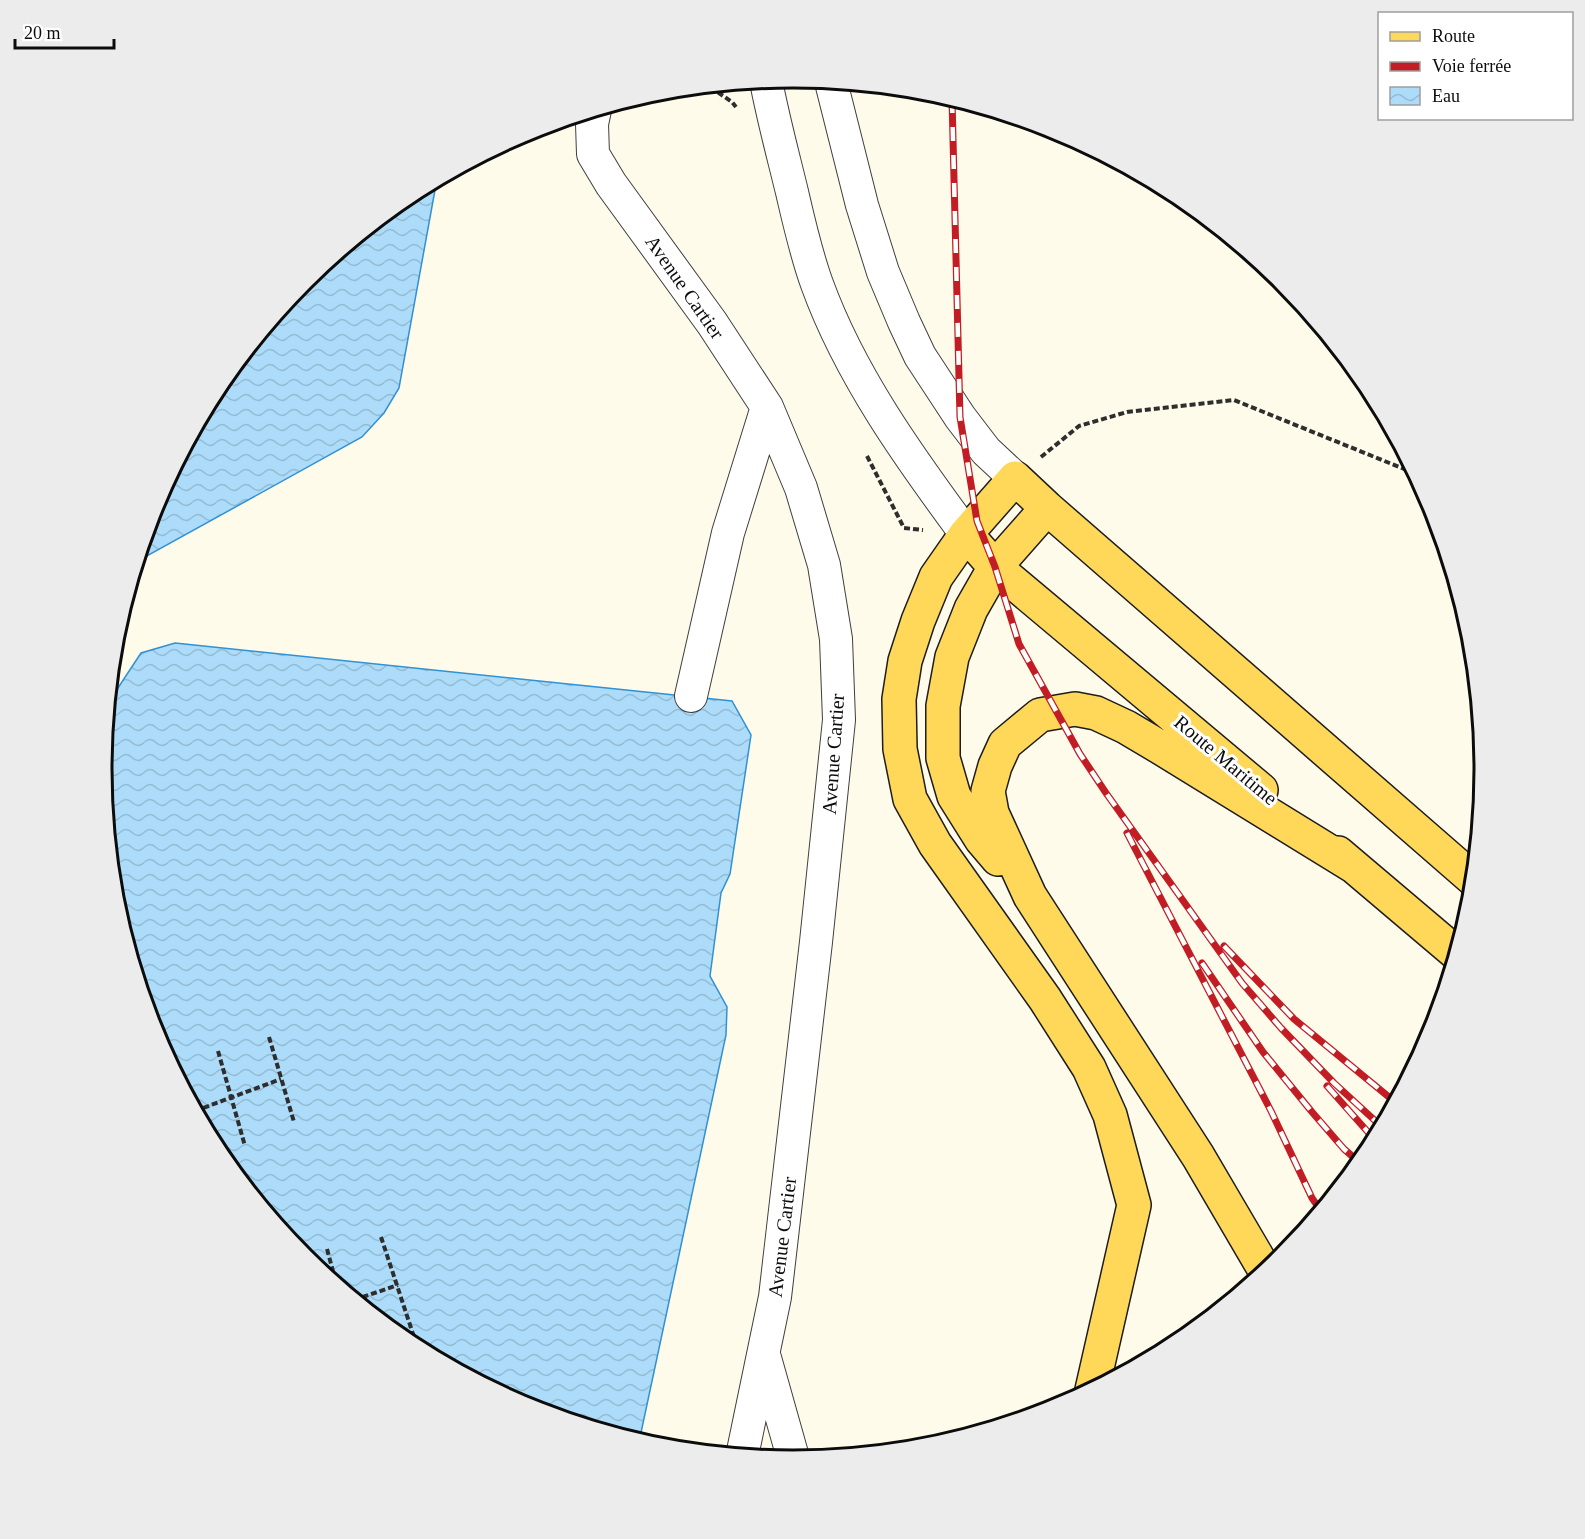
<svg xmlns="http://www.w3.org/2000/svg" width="1585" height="1539" viewBox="0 0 1585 1539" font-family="'Times New Roman',serif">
<defs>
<pattern id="water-waves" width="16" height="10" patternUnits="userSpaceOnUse" patternTransform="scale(1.5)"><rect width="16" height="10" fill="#acdcf9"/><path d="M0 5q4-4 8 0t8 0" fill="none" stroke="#93bcd4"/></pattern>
</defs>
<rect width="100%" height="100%" fill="#fffbea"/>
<!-- water -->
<path fill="url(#water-waves)" stroke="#3091d4" stroke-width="1.5" d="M 437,179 L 399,388 L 384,413 L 362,437 L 136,562 L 154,505 L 218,385 L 304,280 L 409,194 Z
M 175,643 L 732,701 L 751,735 L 730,874 L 721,893 L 710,976 L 727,1007 L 726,1035 L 639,1442 L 528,1408 L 408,1344 L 303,1258 L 217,1153 L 154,1034 L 114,904 L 101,769 L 108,703 L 141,653 Z"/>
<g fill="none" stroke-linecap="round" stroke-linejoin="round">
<!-- minor casing -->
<g stroke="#3f3f3f" stroke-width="34">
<path id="minor" d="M 766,81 C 773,118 783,155 792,192 C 799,222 806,254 817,284 C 850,375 909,457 966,534
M 831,82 L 862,205 L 883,272 L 904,322 L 920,356 L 960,417 L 986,451 L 1015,478
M 595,110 L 592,124 L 593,154 L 611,184 L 712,323 L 767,407 L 801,488 L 824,565 L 836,639 L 839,720 L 816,942 L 775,1297 L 742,1456
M 691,696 L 728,533 L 767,407
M 765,1358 L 794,1461"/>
</g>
<!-- major casing -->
<g stroke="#1d1d1d" stroke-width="36">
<path id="major" d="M 966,534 L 995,567 L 1261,790
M 1338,853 L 1456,953
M 998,859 L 981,839 L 954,796 L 943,758 L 943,706 L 952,657 L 971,609 L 995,567 L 1047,508
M 1266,1272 L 1198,1156 L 1030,896 L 992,813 L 988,791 L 995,766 L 1005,744 L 1040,715 L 1075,709 L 1096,713 L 1126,727 L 1158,746 L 1353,866
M 1092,1390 L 1134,1205 L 1110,1115 L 1089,1068 L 1045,999 L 935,844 L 910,799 L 900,749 L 899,699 L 905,661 L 918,621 L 936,577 L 966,534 L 1015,478 L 1047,508 L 1473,879"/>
</g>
<!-- path -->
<path stroke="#2e2e2e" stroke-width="4" stroke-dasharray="6 3" stroke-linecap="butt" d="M 692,88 L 713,89 L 732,102 L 736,107
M 662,91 L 666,93 L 683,89
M 867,456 L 904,528 L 923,530
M 1041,457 L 1079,426 L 1127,412 L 1234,400 L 1414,473
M 269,1037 L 294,1122
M 218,1051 L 245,1146
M 195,1111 L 281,1079
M 381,1237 L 414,1337
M 327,1249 L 337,1286
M 354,1300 L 398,1285"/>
<!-- minor -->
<use href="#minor" stroke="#fff" stroke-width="32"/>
<!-- major -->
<use href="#major" stroke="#ffd85a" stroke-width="33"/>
<!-- rail casing -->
<g stroke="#c21d24" stroke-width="7">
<path id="rail" d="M 952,99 L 960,417 L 977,521 L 995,567 L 1019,644 L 1080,754 L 1106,793 L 1242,983 L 1281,1028 L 1334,1083 L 1382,1127
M 1127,833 L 1271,1111 L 1312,1198 L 1321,1211
M 1224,946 L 1294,1019 L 1395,1102
M 1202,963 L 1263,1052 L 1312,1112 L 1344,1149 L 1360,1163
M 1327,1086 L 1375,1140"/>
</g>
<!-- rail -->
<use href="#rail" stroke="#fff" stroke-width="4.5" stroke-dasharray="14" stroke-linecap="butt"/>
</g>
<g text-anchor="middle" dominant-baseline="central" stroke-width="6" stroke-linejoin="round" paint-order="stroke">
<!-- street labels -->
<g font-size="20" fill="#0c0c0c" stroke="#fff">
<text transform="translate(685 287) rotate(55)">Avenue Cartier</text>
<text transform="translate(833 754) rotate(-86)">Avenue Cartier</text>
<text transform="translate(1226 760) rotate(40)">Route Maritime</text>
<text transform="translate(782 1237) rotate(-83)">Avenue Cartier</text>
</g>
</g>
<!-- crop -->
<path d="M0 0H1585V1539H0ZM112 769a681 681 0 1 1 1362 0a681 681 0 1 1-1362 0Z" fill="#ececec" fill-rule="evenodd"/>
<path fill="none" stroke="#0c0c0c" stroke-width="3" d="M112 769a681 681 0 1 1 1362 0a681 681 0 1 1-1362 0Z"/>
<!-- legend -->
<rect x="1378" y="12" width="195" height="108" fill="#ffffff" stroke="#9e9e9e" stroke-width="1.5"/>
<rect x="1390" y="32" width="30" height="9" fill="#ffd85a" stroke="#9e9e9e" stroke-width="1.5"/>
<text x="1432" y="42" font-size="18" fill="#0c0c0c">Route</text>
<rect x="1390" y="62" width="30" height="9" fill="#c21d24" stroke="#9e9e9e" stroke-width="1.5"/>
<text x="1432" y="72" font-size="18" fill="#0c0c0c">Voie ferrée</text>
<rect x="1390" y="87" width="30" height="18" fill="url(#water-waves)" stroke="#9e9e9e" stroke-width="1.5"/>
<text x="1432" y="102" font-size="18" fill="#0c0c0c">Eau</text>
<!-- scale -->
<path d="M15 39v9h99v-9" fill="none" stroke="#0c0c0c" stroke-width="3"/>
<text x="24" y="39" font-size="18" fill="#0c0c0c" stroke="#ffffff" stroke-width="4.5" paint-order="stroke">20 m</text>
</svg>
